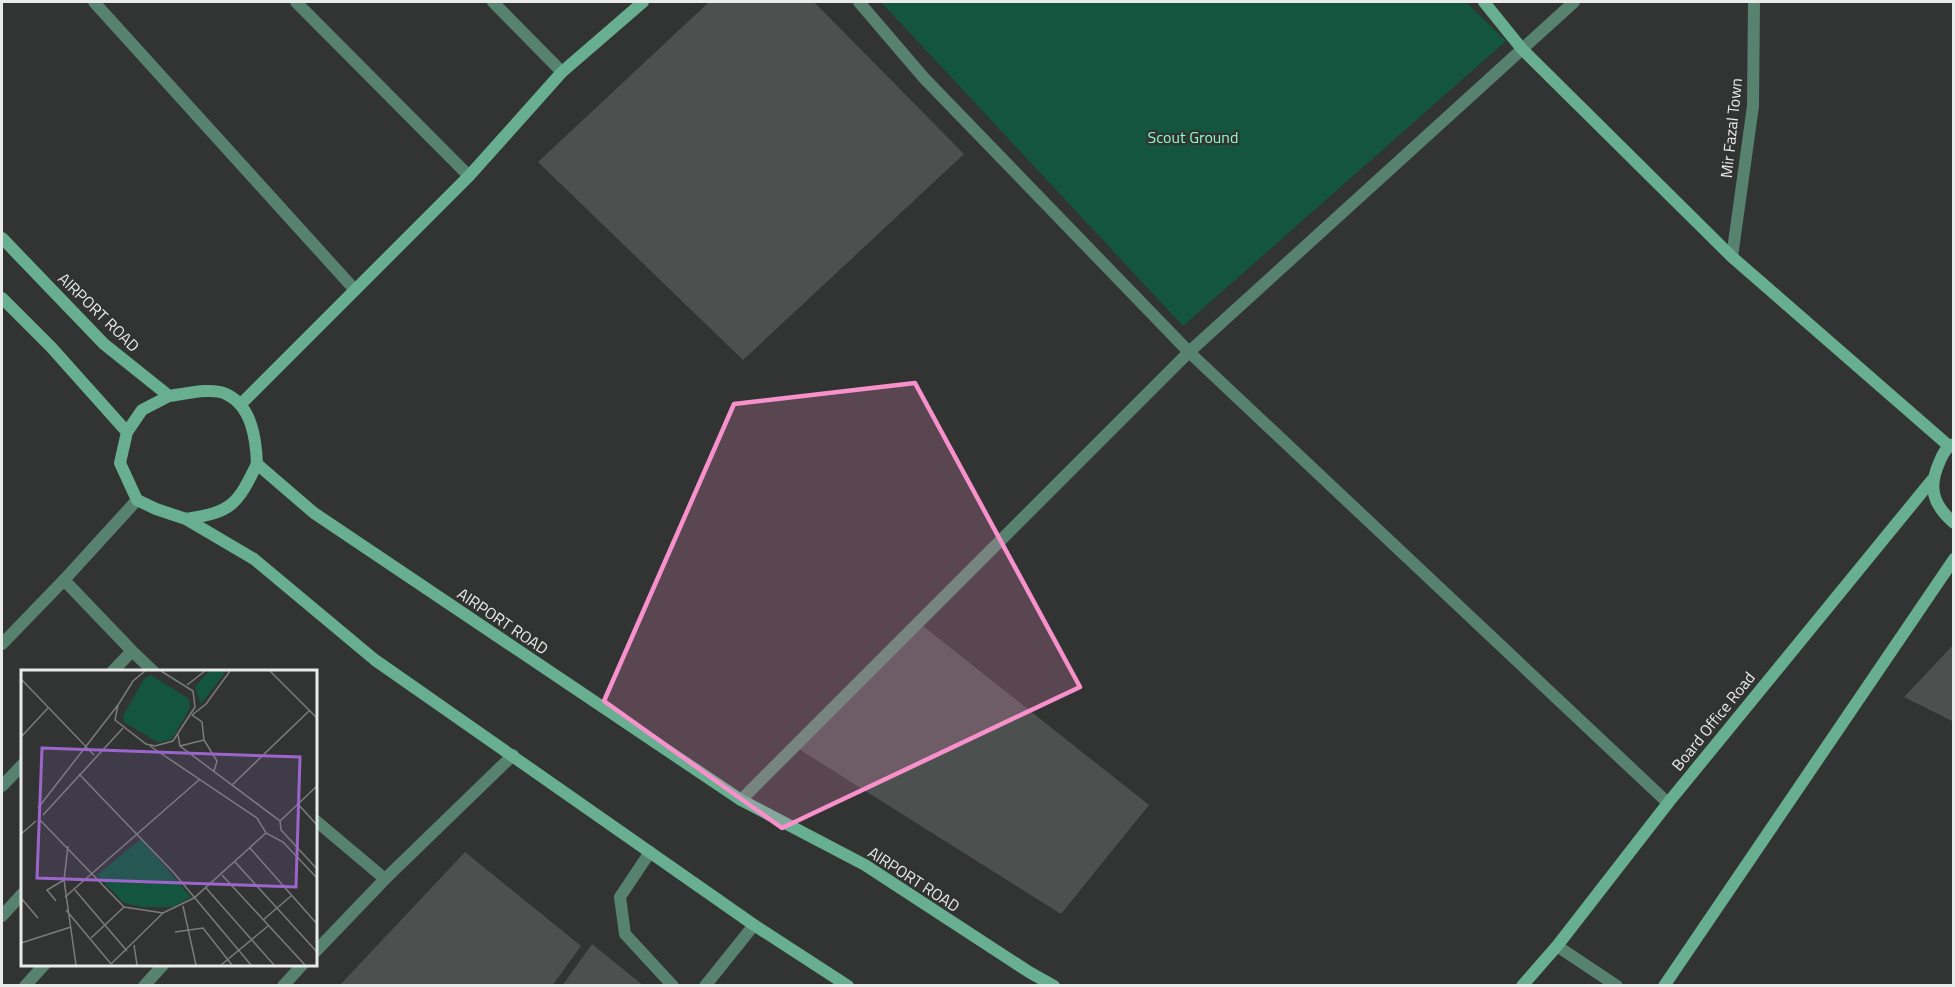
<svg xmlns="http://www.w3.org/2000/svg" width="1955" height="987" viewBox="0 0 1955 987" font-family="'Titillium Web',sans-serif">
<rect width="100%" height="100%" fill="#313432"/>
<!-- green -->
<path fill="#13553e" d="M 881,2 L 1466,2 L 1506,41 L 1183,326 Z"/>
<!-- building -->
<path fill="#4c504e" d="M 709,2 L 814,2 L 964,154 L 743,360 L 538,162 Z
M 918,622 L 1149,805 L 1061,914 L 794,746 Z
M 1954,644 L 1954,722 L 1904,697 Z
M 465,852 L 581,946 L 552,986 L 339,986 Z
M 592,944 L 644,986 L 562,986 Z"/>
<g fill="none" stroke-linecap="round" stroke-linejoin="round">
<!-- lane -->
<path stroke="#57826f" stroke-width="12" d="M 64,580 L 132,651 L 154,672
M 112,672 L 132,651
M 2,786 L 22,765
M 315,820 L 385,879
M 2,916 L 22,894
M 25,986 L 45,964
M 144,986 L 164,964"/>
<!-- street -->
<path stroke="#57826f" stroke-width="12" d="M 94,2 L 355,290
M 296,2 L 469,176
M 493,2 L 562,72
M 859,2 L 924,78 L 1189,352 L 1668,803
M 1732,257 L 1753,106 L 1754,2
M 2,644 L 64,580 L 137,500
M 741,800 L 1189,352 L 1574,2
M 650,852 L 620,897 L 625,934 L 673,986
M 1557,946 L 1617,986
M 315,952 L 385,879 L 513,755
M 283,986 L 303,964
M 705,986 L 754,925"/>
<!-- secondary -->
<path stroke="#68ae90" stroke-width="12" d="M 1484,2 L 1522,49 L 1732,257 L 1949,446
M 2,238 L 104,344 L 169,396 C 185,394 212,387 226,394 C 252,406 256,439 257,464 L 314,513 L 741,800 L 865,865 L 1029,972 L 1054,986
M 2,298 L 51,347 L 127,432 L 120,463 L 137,500 L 156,509 L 186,519 L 254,559 L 375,660 L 754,925 L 848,986
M 241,404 L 469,176 L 562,72 L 643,2
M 127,432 L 142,410 L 169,396
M 1954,444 C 1945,448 1943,454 1939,463 C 1928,488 1933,505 1954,523
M 186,519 C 232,512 237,505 257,464
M 1522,986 L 1557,946 L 1668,803 L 1932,480
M 1664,986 L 1954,559"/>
</g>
<!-- marked area -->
<path fill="#f890cc" fill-opacity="0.2" stroke="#f890cc" stroke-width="4.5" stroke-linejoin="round" d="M 915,383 L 1080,687 L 782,828 L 604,701 L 734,404 Z"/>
<g text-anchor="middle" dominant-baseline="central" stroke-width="4.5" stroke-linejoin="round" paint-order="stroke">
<!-- street labels -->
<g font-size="16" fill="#e9ebea" stroke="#313432">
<text transform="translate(1731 128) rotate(-84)">Mir Fazal Town</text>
<text transform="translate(99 312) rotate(44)">AIRPORT ROAD</text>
<text transform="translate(503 621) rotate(34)">AIRPORT ROAD</text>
<text transform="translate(1713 721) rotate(-51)">Board Office Road</text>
<text transform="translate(914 879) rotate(33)">AIRPORT ROAD</text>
</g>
<!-- park labels -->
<g font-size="16" fill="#8afacc" stroke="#313432">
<text x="1193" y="137">Scout Ground</text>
</g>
</g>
<!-- overview -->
<g transform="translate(21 670)">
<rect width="296" height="296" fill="#313432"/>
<path d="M 188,1 L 205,1 L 180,34 L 174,17 ZM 130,5 L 168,29 L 169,38 L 151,69 L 138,73 L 103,52 L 102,46 L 123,9 ZM 120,169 L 170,227 L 152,237 L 121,237 L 103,233 L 76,205 Z" fill="#13553e"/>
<path fill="none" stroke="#7b7d7c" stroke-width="1.5" d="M 124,1 L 112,11 L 97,35 L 94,50 L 125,74 L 134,76 L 152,71 L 174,37 L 172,21 L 140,1M 249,1 L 296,48M 0,9 L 73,85M 166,15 L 184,1M 171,45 L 181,52 L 183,70 L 196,91 L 193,101M 171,45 L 185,34 L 209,1M 157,65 L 159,76 L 259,151 L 260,160 L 296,199M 0,67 L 27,38M 129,76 L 236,148 L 245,163 L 262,172 L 296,208M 159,76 L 183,70M 58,104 L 153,203 L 230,295M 211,115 L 288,41M 276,133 L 296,155M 17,138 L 97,35M 22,145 L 102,58M 19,150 L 103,237 L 142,243 L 173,228 L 245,163M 259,151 L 296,116M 0,164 L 15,151M 47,176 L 43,210 L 55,295M 229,178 L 296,254M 214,192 L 296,282M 201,205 L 284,295M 185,218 L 253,295M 54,220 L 106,281M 44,227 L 179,109M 0,228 L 17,248M 35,231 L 26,220 L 43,210M 162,236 L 175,295M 45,240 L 90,294 L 142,243M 242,250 L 270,226M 154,262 L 182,258 L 211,295M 70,268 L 103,237M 0,273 L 50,257M 113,275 L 116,295M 200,295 L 247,256"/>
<path fill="#9c65cc" fill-opacity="0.15" stroke="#9c65cc" stroke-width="3" d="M 21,78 L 279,87 L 275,217 L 16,208 Z"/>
<rect width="296" height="296" fill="none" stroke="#e9ebea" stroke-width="3"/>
</g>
<!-- border -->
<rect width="1955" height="987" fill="none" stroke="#e9ebea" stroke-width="6"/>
</svg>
